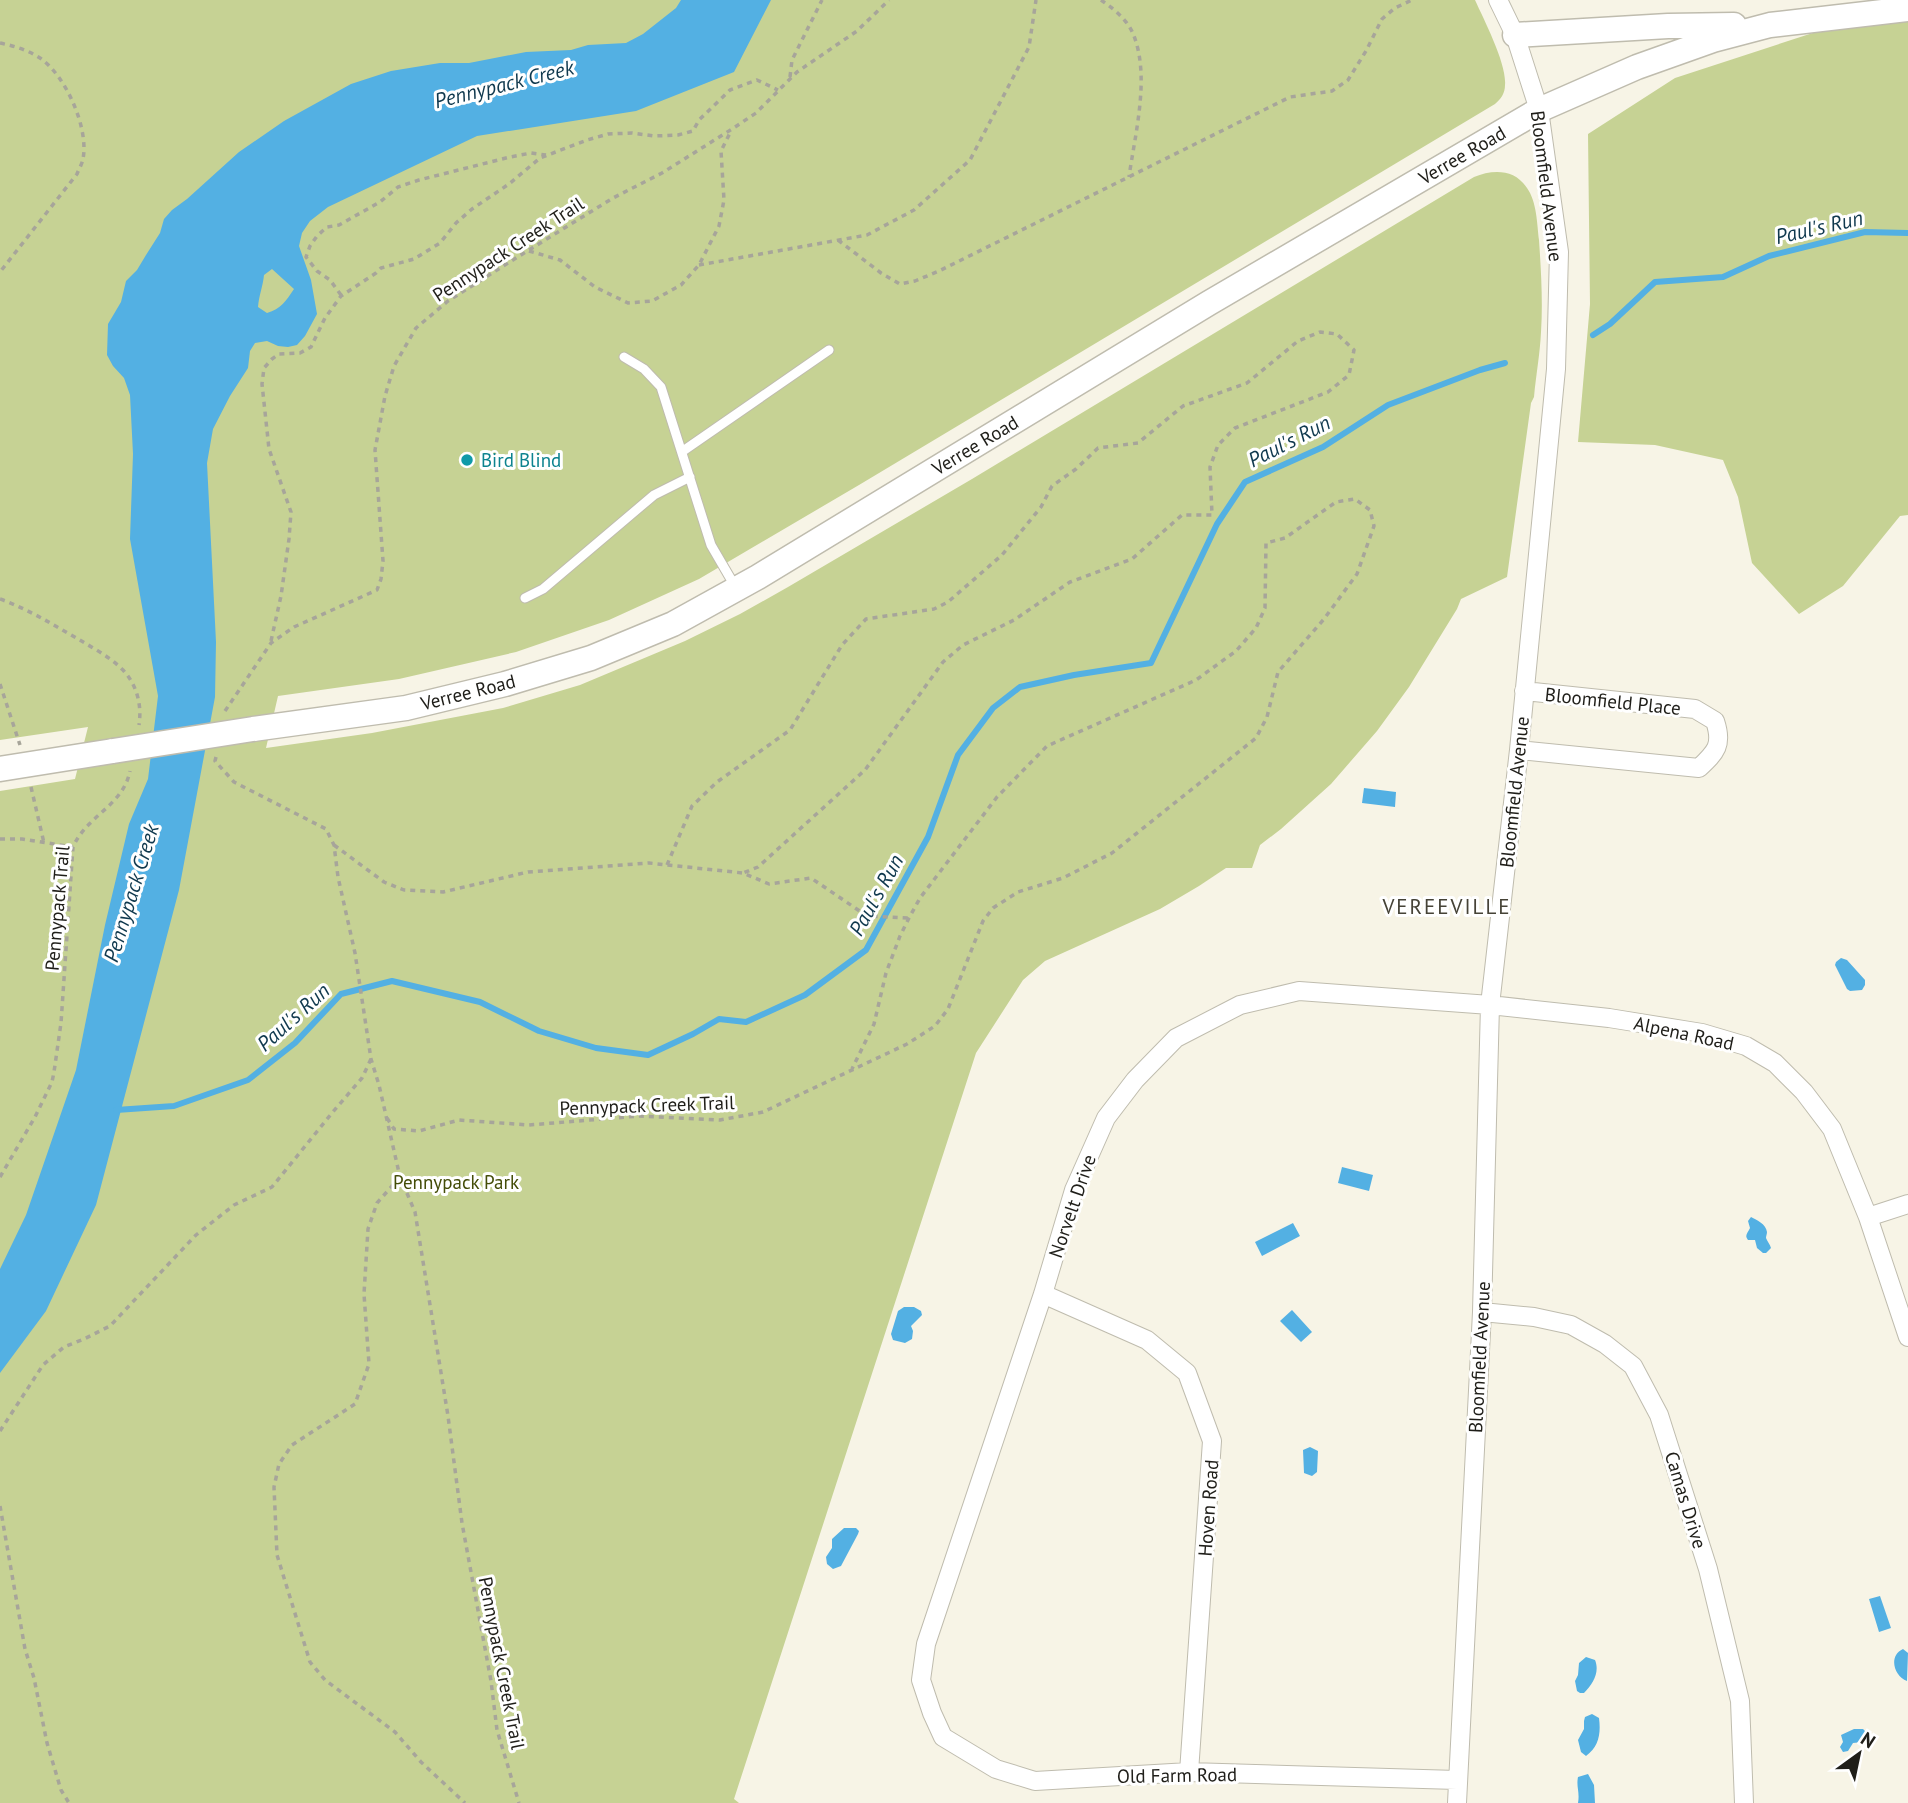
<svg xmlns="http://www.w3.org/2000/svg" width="1908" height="1803" viewBox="0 0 1908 1803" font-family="'PT Sans',sans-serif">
<rect width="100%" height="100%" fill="#f7f4e6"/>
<!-- green -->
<path fill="#c6d294" d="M 0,0 L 1475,0 C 1484,20 1507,64 1505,85 C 1505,93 1501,99 1495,104 L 859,485 L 699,579 L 609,620 L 516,652 L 399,679 L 278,696 L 266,748 L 372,733 L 503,708 L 580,685 L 685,641 L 740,614 L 788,587 L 972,479 L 1474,177 C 1493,169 1515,169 1527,188 C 1537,202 1537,224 1539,240 C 1541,270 1543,302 1541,332 C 1540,354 1536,375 1534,397 L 1531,403 L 1507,577 L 1461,599 L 1457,609 L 1409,687 L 1377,731 L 1331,784 L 1281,829 L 1260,845 L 1252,868 L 1226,868 L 1199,886 L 1160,909 L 1045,961 L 1023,980 L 976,1053 L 734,1799 L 739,1803 L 0,1803 L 0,791 L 75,779 L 88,727 L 0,740 Z
M 1908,21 L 1908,515 L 1900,516 L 1843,586 L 1799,614 L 1752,563 L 1738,497 L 1723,460 L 1655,445 L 1578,442 L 1590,304 L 1588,134 L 1675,78 L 1822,30 Z"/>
<!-- water -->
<path fill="#53b0e3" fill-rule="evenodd" d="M 681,0 L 771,0 L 734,72 L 636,111 L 477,136 L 328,207 L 310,221 L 302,233 L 299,246 L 311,280 L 317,314 L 305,336 L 297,345 L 288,347 L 278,346 L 267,341 L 255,343 L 250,351 L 248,368 L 230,396 L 213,429 L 207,463 L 216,642 L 215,697 L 179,890 L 96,1205 L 46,1311 L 0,1373 L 0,1269 L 26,1215 L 76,1070 L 105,925 L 129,824 L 148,779 L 158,696 L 130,539 L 133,454 L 130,395 L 124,378 L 113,366 L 107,355 L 108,324 L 121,302 L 126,281 L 137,270 L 146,255 L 160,233 L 164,219 L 172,210 L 187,199 L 239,152 L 284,121 L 351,84 L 391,71 L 440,63 L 469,63 L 526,52 L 571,50 L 588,45 L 626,43 L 643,34 L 676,8 ZM 272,269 L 294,289 C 286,301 281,309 267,313 L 258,307 C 259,295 263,286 264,275 Z
M 1364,788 L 1396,792 L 1395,807 L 1362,803 Z
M 1841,958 L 1847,960 L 1865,980 L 1865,985 L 1862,990 L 1850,991 L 1847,989 L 1835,965 L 1836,962 Z
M 1342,1167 L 1373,1175 L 1369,1191 L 1338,1183 Z
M 1751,1217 C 1757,1220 1766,1224 1767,1232 C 1767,1234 1766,1236 1766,1238 C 1767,1241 1770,1244 1771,1248 L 1766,1253 L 1763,1253 L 1757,1248 L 1755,1240 L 1748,1240 C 1744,1235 1748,1233 1750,1228 L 1748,1221 Z
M 1293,1223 L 1300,1236 L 1262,1256 L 1255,1242 Z
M 914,1307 L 921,1311 L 922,1315 L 911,1326 L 913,1331 L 912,1339 L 905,1343 L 893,1340 L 891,1334 L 898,1311 L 904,1307 Z
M 1292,1310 L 1312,1332 L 1301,1342 L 1280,1321 Z
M 1310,1447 L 1318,1451 L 1317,1472 L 1312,1476 L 1304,1473 L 1303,1450 Z
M 844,1528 L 856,1528 L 859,1531 L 858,1534 L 841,1566 L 833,1569 L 827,1564 L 826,1557 L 832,1548 L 832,1539 Z
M 1880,1596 L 1891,1628 L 1879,1632 L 1869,1599 Z
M 1903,1649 L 1908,1653 L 1907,1681 C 1894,1676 1888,1656 1903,1649 Z
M 1586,1657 L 1595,1660 C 1600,1672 1593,1684 1584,1693 L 1580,1693 L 1577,1691 L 1575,1681 L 1578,1675 L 1579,1663 Z
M 1592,1714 L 1599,1718 C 1601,1733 1599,1747 1586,1756 L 1581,1752 L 1578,1740 L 1584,1729 L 1584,1721 L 1585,1717 Z
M 1854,1729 L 1863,1729 L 1866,1732 L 1866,1740 L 1863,1742 L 1853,1743 L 1848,1751 L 1843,1752 L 1840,1747 L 1843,1742 L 1841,1735 Z
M 1588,1774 L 1594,1785 L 1595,1803 L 1578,1803 C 1580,1792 1576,1787 1578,1777 Z"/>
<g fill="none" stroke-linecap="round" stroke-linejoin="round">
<!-- stream -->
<path stroke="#53b0e3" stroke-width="6" d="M 1593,335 L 1610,324 L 1655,282 L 1723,277 L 1769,256 L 1865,232 L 1908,233
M 116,1110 L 174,1106 L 248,1080 L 295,1043 L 341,994 L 392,981 L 480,1002 L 539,1031 L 596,1048 L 648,1055 L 693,1034 L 719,1019 L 746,1022 L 805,995 L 866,950 L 928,837 L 958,755 L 993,708 L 1020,687 L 1074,675 L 1151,663 L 1217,524 L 1245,482 L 1323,447 L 1388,405 L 1480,370 L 1505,363"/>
<!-- lane casing -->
<g stroke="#bfbcae" stroke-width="11">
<path id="lane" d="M 624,357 L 644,369 L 661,387 L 711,545 L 736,588
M 683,451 L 829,350
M 525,598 L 543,589 L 654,495 L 690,477"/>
</g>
<!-- street casing -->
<g stroke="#bfbcae" stroke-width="20">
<path id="street" d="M 1519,750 L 1699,768 C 1716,752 1723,745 1715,721 L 1695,709 L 1524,691
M 1868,1217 L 1908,1204
M 1043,1294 L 1147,1340 L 1187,1373 L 1212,1441 L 1189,1772
M 1482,1312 L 1534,1317 L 1571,1325 L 1605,1344 L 1633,1366 L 1659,1415 L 1708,1569 L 1740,1701 L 1744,1803
M 1457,1780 L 1189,1772 L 1035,1781 L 996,1769 L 943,1737 L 932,1713 L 921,1680 L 926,1644 L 1043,1294 L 1074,1190 L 1106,1118 L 1135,1080 L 1176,1038 L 1240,1005 L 1299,991 L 1490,1005 L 1609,1018 L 1702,1033 L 1746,1046 L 1775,1063 L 1804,1092 L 1832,1129 L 1868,1217 L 1908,1337
M 1457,1803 L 1482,1312 L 1490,1005 L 1519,750 L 1556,369 L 1559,252 L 1539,110 L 1515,35 L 1498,0"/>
</g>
<!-- secondary casing -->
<g stroke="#bfbcae" stroke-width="27">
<path id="secondary" d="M 1515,35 L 1668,26 L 1734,25
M 253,729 L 406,708 L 505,684 L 591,658 L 673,624 L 758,577 L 1209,303 L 1539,110 L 1637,67 L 1713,40 L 1770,25 L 1908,9
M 0,769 L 113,751"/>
</g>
<!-- path -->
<path stroke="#a7a59a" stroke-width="3.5" stroke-dasharray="5 5" stroke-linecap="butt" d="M 1101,0 C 1114,9 1128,20 1134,36 C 1150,78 1135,134 1129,177
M 0,43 C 14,46 28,50 40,58 C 66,76 89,128 83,159 C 82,164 79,169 77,174 L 0,272
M 790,77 L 792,60 L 822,0
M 838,240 L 881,273 L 900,284 L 915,281 L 939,271 L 1290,97 L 1332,91 L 1348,80 L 1366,51 L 1382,19 L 1395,8 L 1412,0
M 529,251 L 560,260 L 595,287 L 628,303 L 652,301 L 681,285 L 699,265 L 719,226 L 724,200 L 721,151 L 731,131
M 699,265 L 867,235 L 914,210 L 970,160 L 1029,47 L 1036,0
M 341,295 L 330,280 L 317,271 L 306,257 L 310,246 L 317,236 L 327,227 L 339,225 L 380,202 L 398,187 L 419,180 L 510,157 L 531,153 L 546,155
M 0,599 C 28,609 52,624 78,639 C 93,648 110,657 123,670 C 137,685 142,705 139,725
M 271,641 L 281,596 L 289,539 L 291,512 L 269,449 L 262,384 L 264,368 L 272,359 L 279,354 L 300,353 L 311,347 L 325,318 L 341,296 L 376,273 L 381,268 L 414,259 L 440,243 L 456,223 L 472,209 L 509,184 L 540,158 L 587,140 L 608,134 L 632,133 L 654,136 L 678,135 L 693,131 L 699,120 L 730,90 L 757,80 L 778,90
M 0,684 L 20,745
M 225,711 L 271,643 L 294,627 L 377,590 L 381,579 L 383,561 L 375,450 L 385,396 L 394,366 L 416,328 L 448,301 L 508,263 L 613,198 L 662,173 L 732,129 L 756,113 L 797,72 L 857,31 L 889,0
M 216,757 L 215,761 L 234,782 L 326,829 L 334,845 L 338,877 L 355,953 L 371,1059 L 379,1085 L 400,1177 L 415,1212 L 448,1416 L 462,1523 L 491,1681 L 497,1730 L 519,1803
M 31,787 L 44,843
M 0,839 L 22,839 L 73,847
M 334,845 L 384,882 L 404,890 L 443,892 L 528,872 L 649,863 L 743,873 L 769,884 L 811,878 L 867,916 L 909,918
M 667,865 L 692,806 L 717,782 L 790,730 L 842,645 L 866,619 L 934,609 L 948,602 L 1002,555 L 1041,507 L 1052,486 L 1076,469 L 1098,448 L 1138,443 L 1183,406 L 1247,383 L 1298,341 L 1320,332 L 1337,334 L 1354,350 L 1349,375 L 1328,392 L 1235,428 L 1218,445 L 1210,467 L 1212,515 L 1182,515 L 1132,559 L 1070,582 L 1014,620 L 963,645 L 943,662 L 865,770 L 758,867 L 743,873
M 387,1118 L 394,1129 L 419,1131 L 459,1120 L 529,1125 L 639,1116 L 720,1120 L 763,1112 L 907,1044 L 935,1026 L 948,1009 L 983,921 L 993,908 L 1018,892 L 1063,878 L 1112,853 L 1256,738 L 1267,717 L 1278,672 L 1324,619 L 1357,574 L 1374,526 L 1370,510 L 1355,499 L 1336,502 L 1285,538 L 1266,543 L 1265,608 L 1256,628 L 1236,651 L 1196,680 L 1047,746 L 997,797 L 920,898 L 909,918 L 900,936 L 886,973 L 874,1024 L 852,1069
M 0,1177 L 35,1117 L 52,1082 L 54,1072 L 61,1023 L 73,847 C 87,815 123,806 130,771
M 400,1177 L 377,1203 L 368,1229 L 364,1294 L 369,1364 L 355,1404 L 292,1445 L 279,1464 L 274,1487 L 277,1555 L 310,1662 L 325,1680 L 395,1732 L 421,1762 L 465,1803
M 0,1431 L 43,1365 L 64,1347 L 84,1339 L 110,1326 L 196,1235 L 234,1205 L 272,1187 L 332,1113 L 362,1078 L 371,1059
M 0,1506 L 25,1649 L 34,1678 L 47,1743 L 61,1790 L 69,1803"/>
<!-- lane -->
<use href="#lane" stroke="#fff" stroke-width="9"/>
<!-- street -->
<use href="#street" stroke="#fff" stroke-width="18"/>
<!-- secondary -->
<use href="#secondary" stroke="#fff" stroke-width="24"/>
<!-- secondary-bridge casing -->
<g stroke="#bfbcae" stroke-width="27" stroke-linecap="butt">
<path id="secondary-bridge" d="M 113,751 L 253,729"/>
</g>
<!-- secondary-bridge -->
<use href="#secondary-bridge" stroke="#fff" stroke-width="24"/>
</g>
<!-- markers -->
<circle fill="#0f9aa8" stroke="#fff" stroke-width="2.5" cx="467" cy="460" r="7"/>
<g text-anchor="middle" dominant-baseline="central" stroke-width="6" stroke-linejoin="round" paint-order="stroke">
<!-- street labels -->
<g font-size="19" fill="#1f1e19" stroke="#fff">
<text transform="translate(1462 155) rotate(-30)">Verree Road</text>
<text transform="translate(1547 186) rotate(83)">Bloomfield Avenue</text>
<text transform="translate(508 249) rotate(-33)">Pennypack Creek Trail</text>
<text transform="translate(975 445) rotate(-31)">Verree Road</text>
<text transform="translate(468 692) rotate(-14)">Verree Road</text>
<text transform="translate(1613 701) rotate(6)">Bloomfield Place</text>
<text transform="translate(1514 792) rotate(-84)">Bloomfield Avenue</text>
<text transform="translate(57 908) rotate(-85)">Pennypack Trail</text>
<text transform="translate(1684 1033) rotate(12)">Alpena Road</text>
<text transform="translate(647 1105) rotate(-2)">Pennypack Creek Trail</text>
<text transform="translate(1072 1206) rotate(-71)">Norvelt Drive</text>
<text transform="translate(1479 1357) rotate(-87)">Bloomfield Avenue</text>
<text transform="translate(1686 1500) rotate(73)">Camas Drive</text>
<text transform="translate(1208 1508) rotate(-86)">Hoven Road</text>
<text transform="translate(502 1663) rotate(79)">Pennypack Creek Trail</text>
<text transform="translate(1177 1775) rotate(-1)">Old Farm Road</text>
</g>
<!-- culture labels -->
<g font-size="19" fill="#0d838f" stroke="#fff" text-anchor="start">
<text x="481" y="460">Bird Blind</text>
</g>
<!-- park labels -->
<g font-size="19" fill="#444d08" stroke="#fff">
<text x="456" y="1182">Pennypack Park</text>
</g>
<!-- water labels -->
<g font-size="21" font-style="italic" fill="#10394e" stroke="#fff">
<text transform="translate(504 84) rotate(-14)">Pennypack Creek</text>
<text transform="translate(1819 227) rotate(-13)">Paul's Run</text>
<text transform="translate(1289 441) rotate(-27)">Paul's Run</text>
<text transform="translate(131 893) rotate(-73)">Pennypack Creek</text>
<text transform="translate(876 895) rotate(-61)">Paul's Run</text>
<text transform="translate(293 1017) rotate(-42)">Paul's Run</text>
</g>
<!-- neighbourhood labels -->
<g font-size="21" letter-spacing="2" fill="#464337" stroke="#fff">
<text x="1447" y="906">VEREEVILLE</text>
</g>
</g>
<!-- north arrow -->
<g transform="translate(1859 1754) rotate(33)" stroke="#ffffff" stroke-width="5" paint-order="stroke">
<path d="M0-5L12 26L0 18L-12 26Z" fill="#1f1e19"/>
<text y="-10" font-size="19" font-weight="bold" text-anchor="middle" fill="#1f1e19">N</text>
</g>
</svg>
